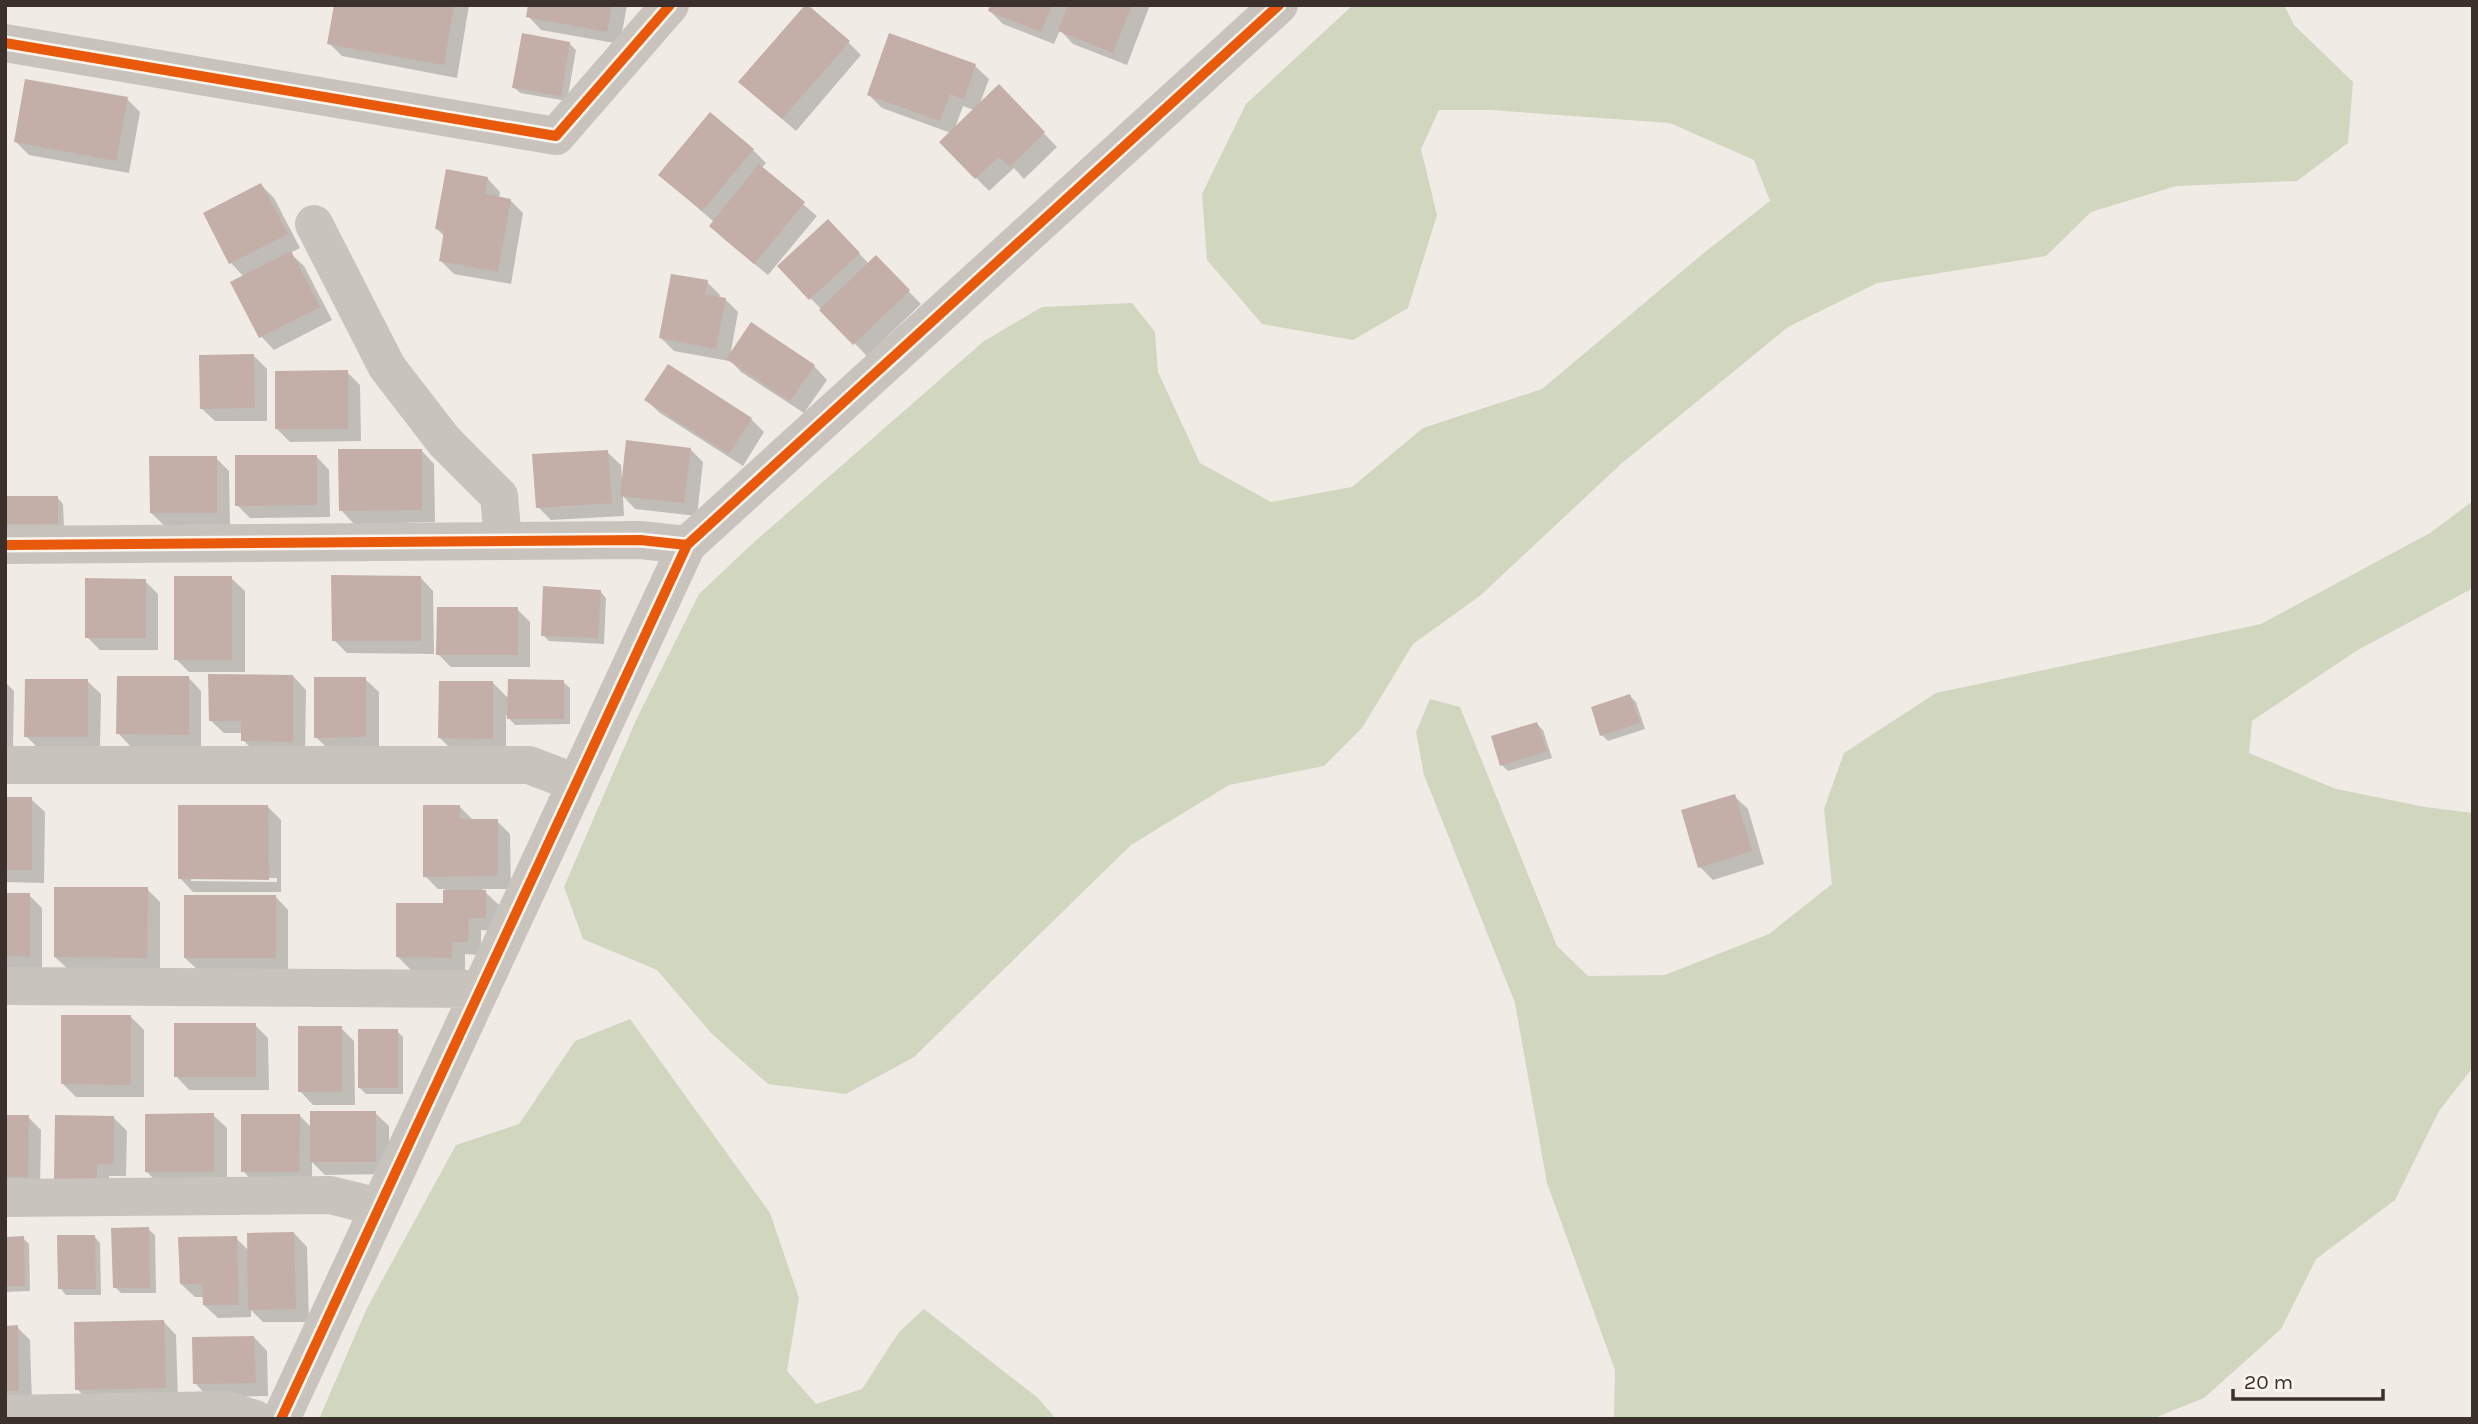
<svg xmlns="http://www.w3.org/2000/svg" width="2478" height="1424" viewBox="0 0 2478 1424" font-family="Karla,sans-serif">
<rect width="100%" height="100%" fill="#f0ebe5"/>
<!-- green -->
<path fill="#d1d6bf" d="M 1353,5 L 2284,5 L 2294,25 L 2353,82 L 2348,143 L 2297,181 L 2176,186 L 2091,212 L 2046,256 L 1877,283 L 1788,327 L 1622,463 L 1481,595 L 1413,644 L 1362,728 L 1324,766 L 1229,785 L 1131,845 L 914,1057 L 846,1094 L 768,1084 L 711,1033 L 657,970 L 583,939 L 564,887 L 637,718 L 699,594 L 752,544 L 984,341 L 1042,307 L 1132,303 L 1155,332 L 1158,372 L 1200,463 L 1271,502 L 1352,487 L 1423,428 L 1542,389 L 1705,252 L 1770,201 L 1754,160 L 1670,123 L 1490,110 L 1439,110 L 1421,149 L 1437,215 L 1408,308 L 1353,340 L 1262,324 L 1207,260 L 1202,194 L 1246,104 Z
M 2473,501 L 2473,588 L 2356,651 L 2252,721 L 2249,753 L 2336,789 L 2425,807 L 2473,813 L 2473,1067 L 2439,1111 L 2395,1200 L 2316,1259 L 2281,1329 L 2204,1398 L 2152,1419 L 1614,1419 L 1615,1370 L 1547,1183 L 1515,1003 L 1424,775 L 1416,732 L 1430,699 L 1460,707 L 1557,946 L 1588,976 L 1665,975 L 1769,934 L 1832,884 L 1824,809 L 1844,753 L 1936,693 L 2261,624 L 2430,533 Z
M 630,1019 L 770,1213 L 799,1298 L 787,1371 L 816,1404 L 862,1389 L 899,1332 L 924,1309 L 1038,1398 L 1056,1419 L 319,1419 L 367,1308 L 456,1145 L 519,1124 L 575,1041 Z"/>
<!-- shadow -->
<path fill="#0003" fill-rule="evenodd" d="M 336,5 L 469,5 L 457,78 L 342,56 L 329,43 Z
M 530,5 L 627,5 L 620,44 L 541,30 L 528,16 Z
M 992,5 L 1150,5 L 1127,65 L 1073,44 L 1060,30 L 1054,44 L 1003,24 L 990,11 Z
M 848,42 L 861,55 L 796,131 L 754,95 Z
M 569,43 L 576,50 L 567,101 L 520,93 L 514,87 Z
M 975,66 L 989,79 L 979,106 L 999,87 L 1057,147 L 1024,179 L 1014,168 L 989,191 L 941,142 L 951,133 L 882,108 L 869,95 ZM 963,106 L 974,110 L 955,128 Z
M 127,99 L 140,112 L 129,173 L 29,155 L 16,142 Z
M 753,150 L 766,163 L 761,169 L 817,216 L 768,275 L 724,239 L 711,226 L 714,222 L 660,175 Z
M 487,178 L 500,192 L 499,198 L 510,200 L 523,213 L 511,284 L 454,274 L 441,261 L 445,237 L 437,229 Z
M 261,185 L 274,198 L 300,248 L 290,253 L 304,266 L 332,320 L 274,350 L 261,336 L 244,277 L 231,263 L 205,214 Z
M 841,234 L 869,264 L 876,258 L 921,304 L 867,356 L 779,266 Z
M 707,282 L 720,295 L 719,298 L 725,299 L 738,312 L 730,357 L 814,366 L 827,380 L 804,413 L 741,372 L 729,359 L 729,361 L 674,351 L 661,338 Z
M 254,356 L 267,369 L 267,421 L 215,421 L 201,408 Z
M 347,372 L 360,385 L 361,441 L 290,442 L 277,429 Z
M 646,400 L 751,419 L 764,432 L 743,466 L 660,413 Z
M 690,449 L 703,462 L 697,516 L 635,509 L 623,496 L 624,516 L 551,520 L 538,507 L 607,452 L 621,465 L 622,480 L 624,480 Z
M 421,450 L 434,464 L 435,522 L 354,524 L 341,510 Z
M 316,456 L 329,470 L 330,517 L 250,518 L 237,505 Z
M 216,458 L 229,471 L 230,525 L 165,526 L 151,513 Z
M 57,497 L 63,504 L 64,529 L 5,530 L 5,498 Z
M 420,577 L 433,591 L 434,654 L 347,653 L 334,640 Z
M 231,578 L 245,591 L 245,672 L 189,672 L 176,659 Z
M 145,581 L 158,594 L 158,650 L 100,650 L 87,637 Z
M 600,591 L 606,598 L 604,644 L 549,641 L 543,635 Z
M 517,609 L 530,622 L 530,667 L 451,667 L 438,654 Z
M 293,676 L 306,690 L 305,754 L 256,753 L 243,740 L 243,733 L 224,733 L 210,720 Z
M 188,677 L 201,691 L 201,748 L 131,747 L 118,733 Z
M 365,679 L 379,692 L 379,750 L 329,750 L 316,737 Z
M 87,681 L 101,694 L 100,749 L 39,749 L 26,736 Z
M 5,682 L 14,691 L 13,748 L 5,748 Z
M 563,682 L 570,688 L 570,724 L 515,725 L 506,715 L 506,751 L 453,751 L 440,738 L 493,683 L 509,699 Z
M 1630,696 L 1636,702 L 1645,729 L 1608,741 L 1602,735 Z
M 1537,724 L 1543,730 L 1552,758 L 1508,771 L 1502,765 Z
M 1734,796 L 1748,809 L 1764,864 L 1713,880 L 1700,867 Z
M 5,799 L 31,799 L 45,812 L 44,883 L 5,882 Z
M 268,807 L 281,820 L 281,892 L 193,892 L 180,878 ZM 191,877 L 277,878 L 277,882 L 191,881 Z
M 460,807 L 473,820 L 497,821 L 510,834 L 511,889 L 482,889 L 499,905 L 499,931 L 481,930 L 481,955 L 465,954 L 465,971 L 411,970 L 398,957 L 445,905 L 445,889 L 438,889 L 425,876 Z
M 147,889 L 160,902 L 160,970 L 69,970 L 55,957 Z
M 5,895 L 29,895 L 42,908 L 42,969 L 5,969 Z
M 275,896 L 288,910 L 288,971 L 199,971 L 185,958 Z
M 131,1017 L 144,1030 L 144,1097 L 76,1097 L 63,1084 Z
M 255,1025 L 268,1038 L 269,1090 L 189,1090 L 176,1076 Z
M 341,1028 L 354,1041 L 355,1105 L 313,1105 L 300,1091 Z
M 397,1031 L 403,1037 L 403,1094 L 366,1094 L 360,1088 Z
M 375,1113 L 389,1126 L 389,1174 L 325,1175 L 312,1162 L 312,1185 L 256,1185 L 243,1171 L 299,1115 L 312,1128 Z
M 213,1115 L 227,1128 L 227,1184 L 160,1185 L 146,1171 Z
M 5,1117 L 28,1117 L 41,1130 L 40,1189 L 5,1189 Z
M 114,1118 L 127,1131 L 126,1176 L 109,1176 L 109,1194 L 69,1193 Z
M 148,1229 L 155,1235 L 156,1293 L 121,1293 L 115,1287 Z
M 294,1233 L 307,1247 L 309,1322 L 263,1322 L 251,1310 L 251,1317 L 218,1318 L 204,1305 L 204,1297 L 195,1297 L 181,1284 L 236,1238 L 249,1251 Z
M 94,1236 L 100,1243 L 101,1295 L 66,1295 L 60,1288 Z
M 23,1238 L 29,1244 L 30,1291 L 5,1292 L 5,1239 Z
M 163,1321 L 176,1335 L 178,1400 L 90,1402 L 77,1389 Z
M 5,1327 L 17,1327 L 30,1340 L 32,1404 L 5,1404 Z
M 254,1337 L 267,1351 L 268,1396 L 208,1397 L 195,1383 Z"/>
<!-- building -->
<path fill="#c3afa7" d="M 334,5 L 454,5 L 444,65 L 327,44 Z
M 528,5 L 612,5 L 607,32 L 526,17 Z
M 805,5 L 808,5 L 850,41 L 782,119 L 738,82 Z
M 990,5 L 1052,5 L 1041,32 L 988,11 Z
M 1068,5 L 1132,5 L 1113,53 L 1058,31 Z
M 522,33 L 570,42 L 561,96 L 512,88 Z
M 889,33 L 976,64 L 964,99 L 950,94 L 940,121 L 867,95 Z
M 25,79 L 128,97 L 116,161 L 14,142 Z
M 999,84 L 1045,132 L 1010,167 L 999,157 L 975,179 L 939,142 Z
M 710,112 L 754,149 L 702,211 L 658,175 Z
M 759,164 L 805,202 L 754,264 L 709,226 Z
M 446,169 L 488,177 L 485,194 L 511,199 L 498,272 L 439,261 L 444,231 L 435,229 Z
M 261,183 L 288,234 L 229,264 L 203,213 Z
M 828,219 L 860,253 L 809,300 L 777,266 Z
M 291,251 L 320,307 L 259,338 L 230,282 Z
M 876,255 L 910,290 L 853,345 L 819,310 Z
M 671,274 L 708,280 L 705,294 L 726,298 L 716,349 L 659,338 Z
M 751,322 L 815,365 L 790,401 L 726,359 Z
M 254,354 L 255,408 L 200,409 L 199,355 Z
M 668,364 L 752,418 L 729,454 L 644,400 Z
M 348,370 L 348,429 L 275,429 L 275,371 Z
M 626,440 L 691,448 L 684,503 L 620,496 Z
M 338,449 L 422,449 L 422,510 L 339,511 Z
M 608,450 L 612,503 L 536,508 L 532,454 Z
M 235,455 L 317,455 L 317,505 L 235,506 Z
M 149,456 L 217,456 L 217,513 L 150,513 Z
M 5,496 L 58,496 L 58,524 L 5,524 Z
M 331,575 L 421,576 L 421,641 L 332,641 Z
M 174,576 L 232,576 L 232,660 L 174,660 Z
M 85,578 L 146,579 L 146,638 L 85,638 Z
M 543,586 L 601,590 L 598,638 L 541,636 Z
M 437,607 L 518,607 L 518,655 L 436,655 Z
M 208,674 L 293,675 L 293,742 L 241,741 L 241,721 L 209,721 Z
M 117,676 L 189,676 L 189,735 L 116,734 Z
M 314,677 L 366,677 L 366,737 L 314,738 Z
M 25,679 L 88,679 L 88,737 L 24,737 Z
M 508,679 L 564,680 L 564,719 L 507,719 Z
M 439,681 L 493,681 L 493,739 L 438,738 Z
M 1630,694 L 1640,723 L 1600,736 L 1591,707 Z
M 1537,722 L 1547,751 L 1500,766 L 1491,736 Z
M 1735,794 L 1752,851 L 1698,868 L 1681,810 Z
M 5,797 L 32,797 L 32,870 L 5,870 Z
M 178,805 L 268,805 L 269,880 L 178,879 Z
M 423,805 L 460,805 L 460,819 L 498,819 L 498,876 L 423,877 Z
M 54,887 L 148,887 L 147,958 L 54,957 Z
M 443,890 L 486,890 L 486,918 L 469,918 L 468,942 L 452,942 L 452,958 L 396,957 L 396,903 L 443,903 Z
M 5,893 L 30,893 L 30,957 L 5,956 Z
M 184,895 L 276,895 L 276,958 L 184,958 Z
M 61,1015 L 131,1015 L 131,1085 L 61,1084 Z
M 174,1023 L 256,1023 L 256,1077 L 174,1077 Z
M 298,1026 L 342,1026 L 342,1092 L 298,1092 Z
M 358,1029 L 398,1029 L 398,1088 L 358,1088 Z
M 310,1111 L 376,1111 L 376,1162 L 310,1162 Z
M 214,1113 L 214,1172 L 145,1172 L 145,1114 Z
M 241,1114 L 300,1114 L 299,1172 L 241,1172 Z
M 5,1115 L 29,1115 L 28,1177 L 5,1177 Z
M 55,1115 L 114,1116 L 114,1164 L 97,1164 L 97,1181 L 54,1181 Z
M 149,1227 L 150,1288 L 113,1288 L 111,1228 Z
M 294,1232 L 296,1309 L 248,1310 L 247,1233 Z
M 57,1235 L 95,1235 L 96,1289 L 58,1289 Z
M 24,1236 L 25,1286 L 5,1286 L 5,1237 Z
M 237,1236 L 239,1305 L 203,1305 L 202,1284 L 180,1284 L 178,1237 Z
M 164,1320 L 166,1388 L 75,1390 L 74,1322 Z
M 18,1325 L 19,1391 L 5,1391 L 5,1326 Z
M 254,1336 L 256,1383 L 193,1384 L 192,1337 Z"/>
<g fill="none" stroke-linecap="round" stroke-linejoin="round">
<!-- minor -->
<path stroke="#c9c3be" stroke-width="38" d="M 5,43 L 556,136 L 670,5
M 314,224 L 387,367 L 444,441 L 499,496 L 503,541
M 5,545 L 640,540 L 687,545
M 5,765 L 529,765 L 576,783
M 5,986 L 481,989
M 5,1198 L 330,1195 L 379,1207
M 5,1414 L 226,1410 L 255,1419
M 281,1419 L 687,545 L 1279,5"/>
<!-- cycleway casing -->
<g stroke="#fbf5ee" stroke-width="15">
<path id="cycleway" d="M 5,43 L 556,136 L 670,5
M 5,545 L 640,540 L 687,545
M 281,1419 L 687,545 L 1279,5"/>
</g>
<!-- cycleway -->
<use href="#cycleway" stroke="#e8590c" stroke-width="10"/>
</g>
<!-- border -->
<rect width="2478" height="1424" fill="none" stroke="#3b302b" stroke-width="14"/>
<!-- scale -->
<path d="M2233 1389v10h150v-10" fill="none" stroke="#3b302b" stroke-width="3.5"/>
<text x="2244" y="1389" font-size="21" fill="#3b302b" stroke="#fbf5ee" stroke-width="5" paint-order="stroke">20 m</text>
</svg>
